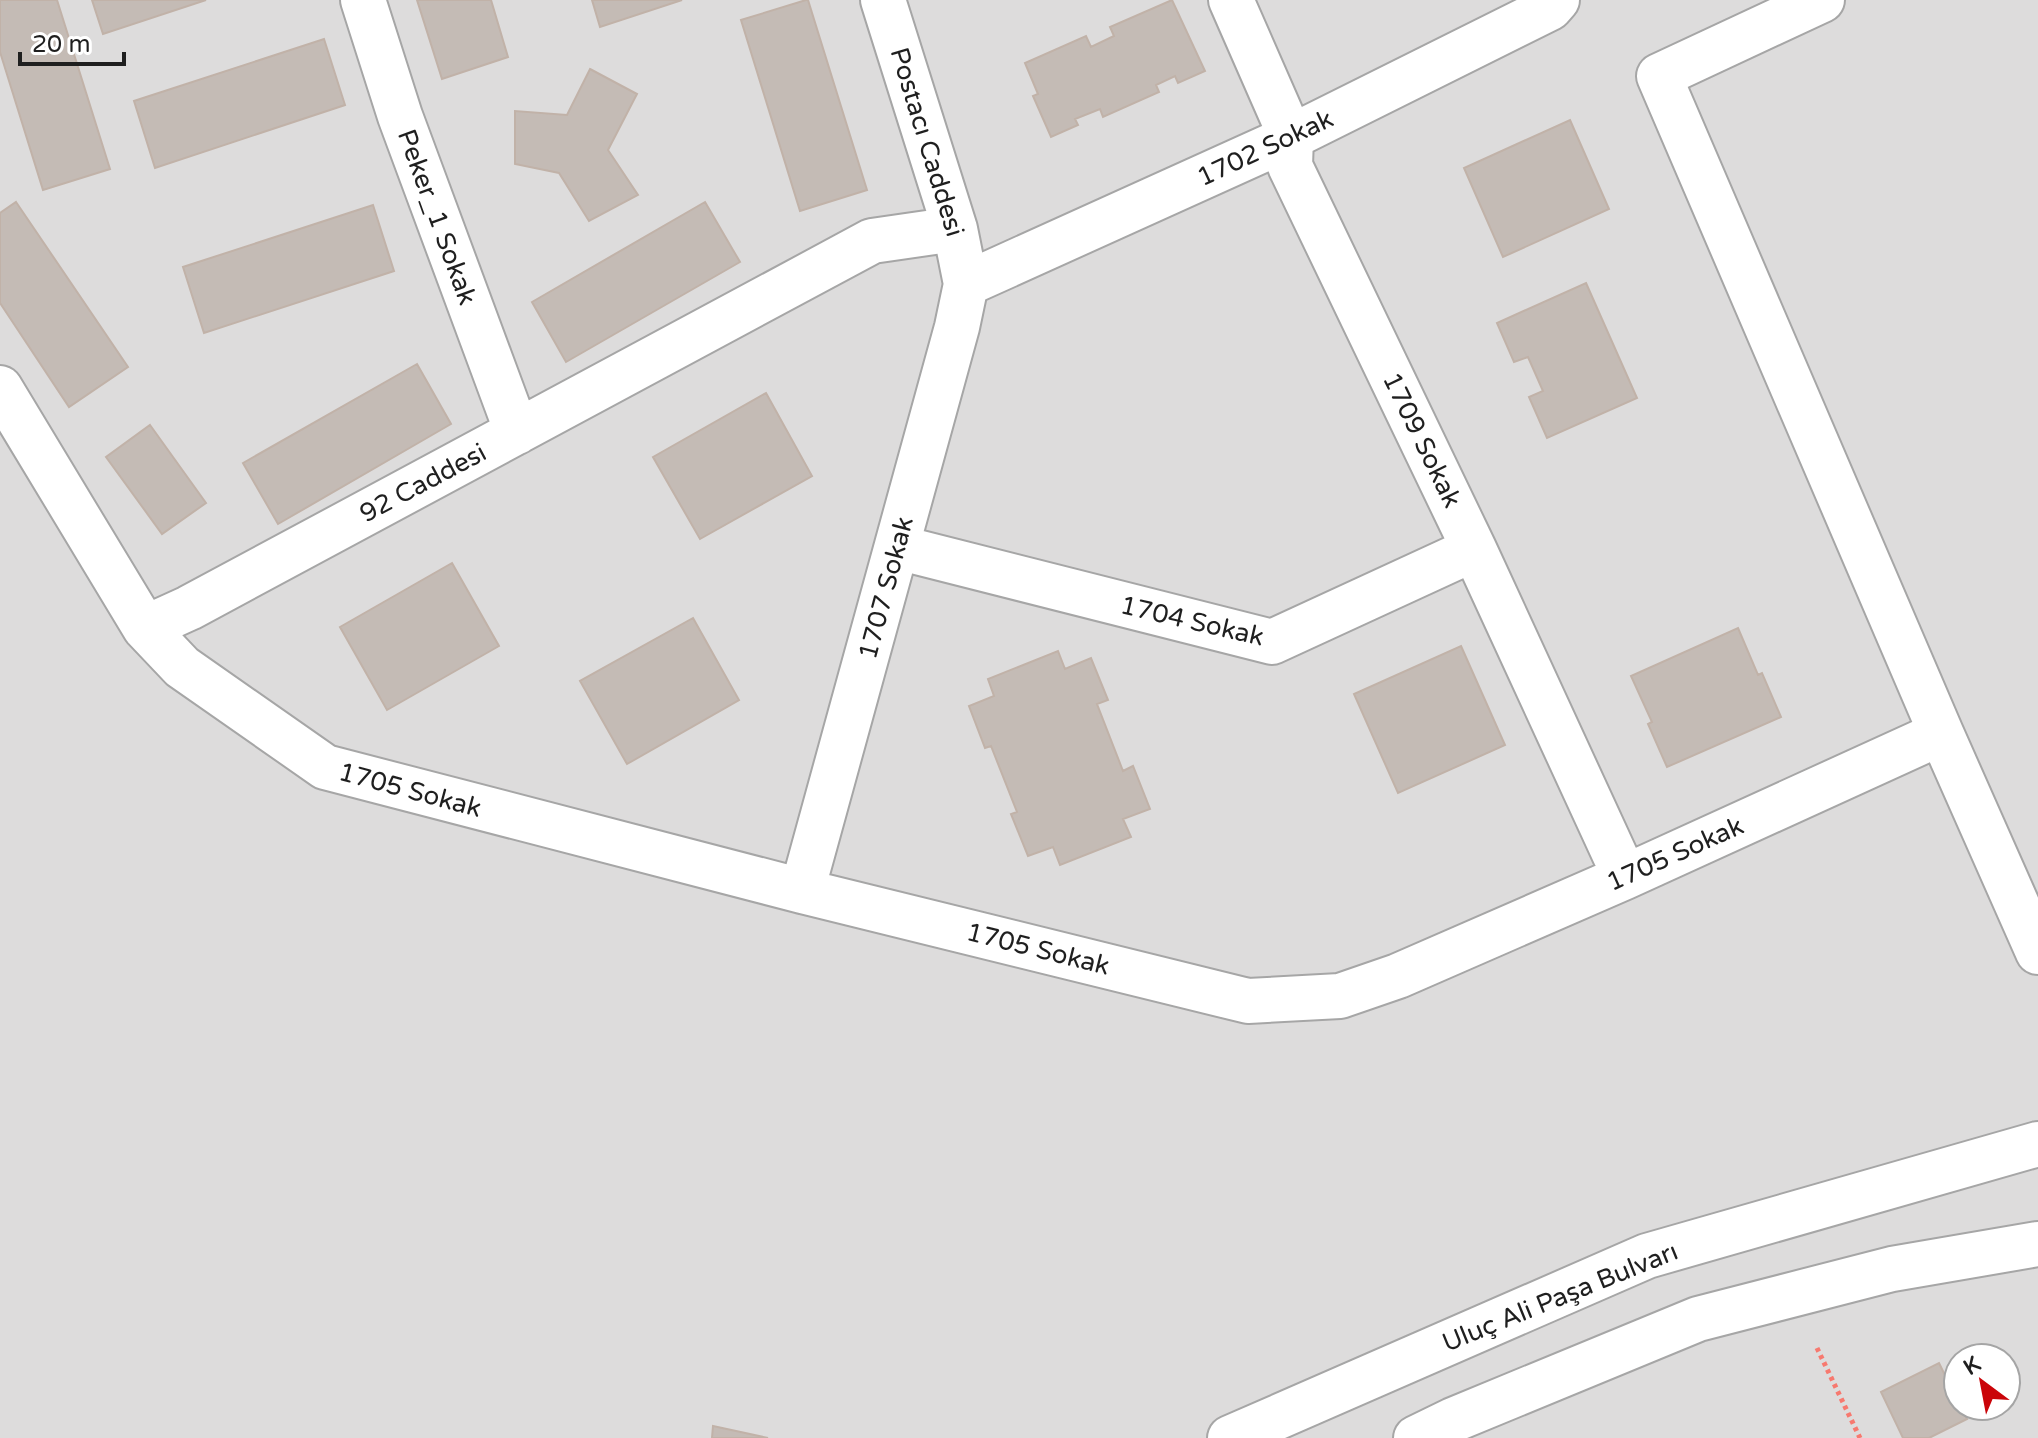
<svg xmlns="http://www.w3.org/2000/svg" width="2038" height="1438" viewBox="0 0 2038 1438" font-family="'Varela Round',sans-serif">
<rect width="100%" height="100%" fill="#f0ece5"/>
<!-- residential -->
<path fill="#dddcdc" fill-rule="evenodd" d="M 0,0 L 2038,0 L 2038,1438 L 0,1438 ZM 1958,1358 L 2006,1358 L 2006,1406 L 1958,1406 Z"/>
<!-- building -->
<path fill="#c4bbb5" stroke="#c1b2a8" stroke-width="2" d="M 0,0 L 57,0 L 110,169 L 43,190 L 0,52 Z
M 92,0 L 206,0 L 103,34 Z
M 417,0 L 491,0 L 508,57 L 442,79 Z
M 592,0 L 682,0 L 600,27 Z
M 806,0 L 808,0 L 867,190 L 800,211 L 741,20 Z
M 1172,0 L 1205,71 L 1178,83 L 1175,76 L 1156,85 L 1159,92 L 1103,117 L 1100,109 L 1075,119 L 1078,125 L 1051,137 L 1033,96 L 1038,94 L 1025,63 L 1086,36 L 1091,47 L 1114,36 L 1110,27 Z
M 324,39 L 345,105 L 155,168 L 134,101 Z
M 590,69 L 637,94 L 608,150 L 638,195 L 589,221 L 559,173 L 515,164 L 515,111 L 567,115 Z
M 1570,120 L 1609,209 L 1503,257 L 1464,168 Z
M 16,202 L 128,367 L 69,407 L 0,303 L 0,213 Z
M 705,202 L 740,262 L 566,362 L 532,302 Z
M 373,205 L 394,271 L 204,333 L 183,267 Z
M 1586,283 L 1637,398 L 1547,438 L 1529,397 L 1543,391 L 1528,357 L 1514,362 L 1497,323 Z
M 417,364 L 451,424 L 278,524 L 243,463 Z
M 766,393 L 812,476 L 700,539 L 653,457 Z
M 150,425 L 206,503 L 162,534 L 106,457 Z
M 452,563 L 499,646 L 387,710 L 340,627 Z
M 693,618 L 739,700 L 627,764 L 580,681 Z
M 1738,628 L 1758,675 L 1762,673 L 1781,717 L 1667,767 L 1648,724 L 1652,722 L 1631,676 Z
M 1461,646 L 1505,745 L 1398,793 L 1354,694 Z
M 1058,651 L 1065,669 L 1091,658 L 1108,700 L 1097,704 L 1123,771 L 1133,766 L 1150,809 L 1123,819 L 1131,837 L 1060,865 L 1053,847 L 1028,856 L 1011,814 L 1017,812 L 991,746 L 985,748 L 969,706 L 994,696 L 988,679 Z
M 1939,1363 L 1958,1402 L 1958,1406 L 1960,1406 L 1967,1419 L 1929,1438 L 1903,1438 L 1881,1392 Z
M 713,1426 L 768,1438 L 712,1438 Z"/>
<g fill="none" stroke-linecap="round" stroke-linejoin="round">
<!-- minor casing -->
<g stroke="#a6a6a6" stroke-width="48">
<path id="minor" d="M 363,0 L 400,116 L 517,432
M 1231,0 L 1291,137 L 1290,166 L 1474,549 L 1625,877
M 1822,0 L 1659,76 L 1941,733 L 2038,952
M 966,284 L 1291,137 L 1550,8 L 1557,0
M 0,388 L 145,628 L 189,608 L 872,241 L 955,229
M 897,547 L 1272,642 L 1474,549
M 145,628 L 182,667 L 325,767 L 802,891 L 1248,1001 L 1340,996 L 1398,976 L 1625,877 L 1941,733
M 802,891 L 957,327 L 966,284 L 955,229 L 883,0
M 1230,1438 L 1647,1256 L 2038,1144
M 1416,1438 L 1453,1420 L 1698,1319 L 1892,1269 L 2038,1244"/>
</g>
<!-- path -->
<path stroke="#f7796f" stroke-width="5" stroke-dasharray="4 4" stroke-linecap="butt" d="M 1817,1348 L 1860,1438"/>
<!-- minor -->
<use href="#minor" stroke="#fff" stroke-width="44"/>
</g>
<g text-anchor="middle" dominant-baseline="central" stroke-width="7" stroke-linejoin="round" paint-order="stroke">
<!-- street labels -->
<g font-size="26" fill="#1f1f1f" stroke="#fff">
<text transform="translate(927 142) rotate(73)">Postacı Caddesi</text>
<text transform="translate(1265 148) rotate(-25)">1702 Sokak</text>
<text transform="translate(437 217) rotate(70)">Peker_1 Sokak</text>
<text transform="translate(1422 440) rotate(64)">1709 Sokak</text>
<text transform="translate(423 483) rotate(-28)">92 Caddesi</text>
<text transform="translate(886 588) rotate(-75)">1707 Sokak</text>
<text transform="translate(1192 621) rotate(13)">1704 Sokak</text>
<text transform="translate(410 790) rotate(15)">1705 Sokak</text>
<text transform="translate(1675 854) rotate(-24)">1705 Sokak</text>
<text transform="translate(1038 949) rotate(14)">1705 Sokak</text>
<text transform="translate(1560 1297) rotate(-22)">Uluç Ali Paşa Bulvarı</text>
</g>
</g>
<!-- north arrow -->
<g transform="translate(1982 1382) rotate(328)"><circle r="38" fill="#ffffff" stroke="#a5a5a5" stroke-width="2"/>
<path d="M0-6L14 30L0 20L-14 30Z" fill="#ca0409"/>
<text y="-12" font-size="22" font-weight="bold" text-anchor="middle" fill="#1f1f1f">K</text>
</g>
<!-- scale -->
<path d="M20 52v12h104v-12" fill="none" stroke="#1f1f1f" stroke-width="4"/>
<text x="32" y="52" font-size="24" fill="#1f1f1f" stroke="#ffffff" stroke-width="6" paint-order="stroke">20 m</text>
</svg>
